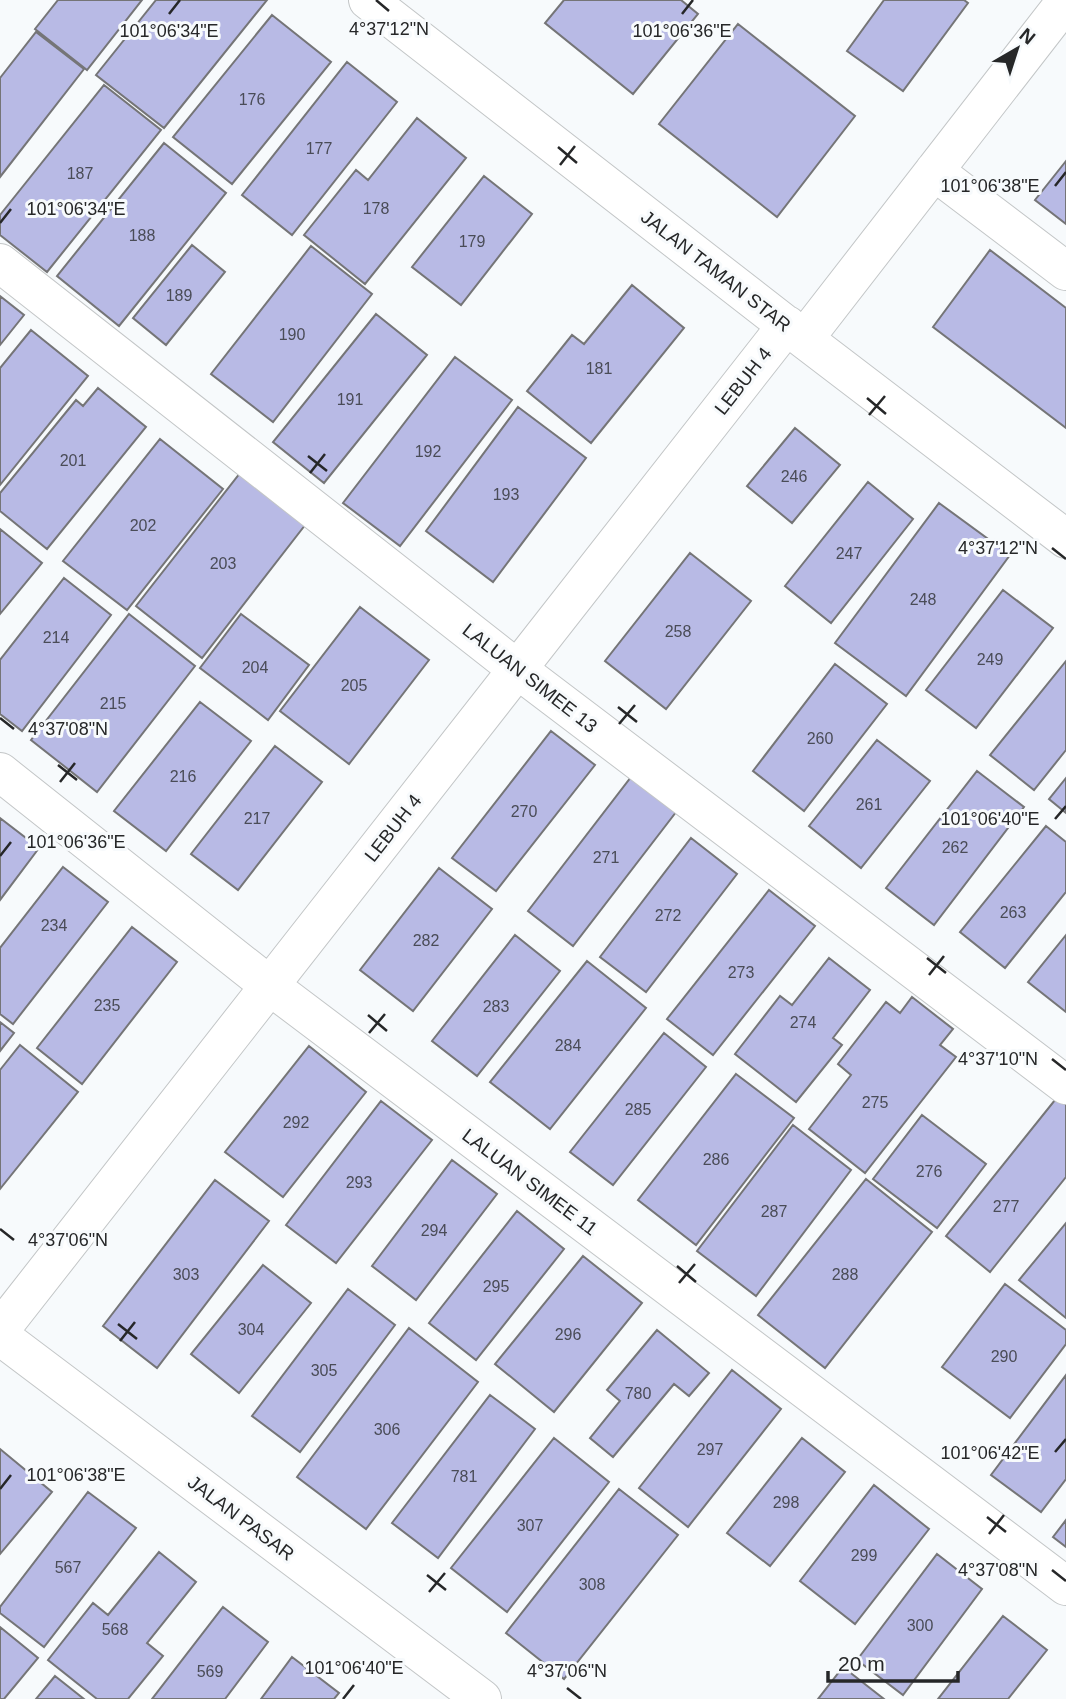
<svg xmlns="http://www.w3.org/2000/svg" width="1066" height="1699" viewBox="0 0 1066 1699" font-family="Helvetica,sans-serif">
<rect width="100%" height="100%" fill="#f7fafc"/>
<!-- building -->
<path fill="#b8bae5" stroke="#757577" stroke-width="2" d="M 58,0 L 142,0 L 87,70 L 35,29 Z
M 156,0 L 267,0 L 164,128 L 96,75 Z
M 564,0 L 681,0 L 698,14 L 633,94 L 545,23 Z
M 884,0 L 964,0 L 968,3 L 903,91 L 847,51 Z
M 272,15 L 331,62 L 232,184 L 173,137 Z
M 738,24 L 855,116 L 777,217 L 659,124 Z
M 36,32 L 84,69 L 0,177 L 0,78 Z
M 347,62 L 397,102 L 292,235 L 242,195 Z
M 104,85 L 161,130 L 47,272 L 0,235 L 0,215 Z
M 417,118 L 466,158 L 365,284 L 304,235 L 356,170 L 368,180 Z
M 164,143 L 226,193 L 119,326 L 57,276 Z
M 1066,161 L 1066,224 L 1035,200 Z
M 484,176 L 532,214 L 461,305 L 412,267 Z
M 192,245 L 225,272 L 166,345 L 133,318 Z
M 311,246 L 372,294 L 273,422 L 211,374 Z
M 990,250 L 1066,308 L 1066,428 L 933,327 Z
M 632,285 L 684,328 L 591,443 L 527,391 L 572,335 L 584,344 Z
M 0,296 L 24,315 L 0,345 Z
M 376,314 L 427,355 L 324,483 L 273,442 Z
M 31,330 L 88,376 L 0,485 L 0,368 Z
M 455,357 L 512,400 L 400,546 L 343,503 Z
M 98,388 L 146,427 L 47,549 L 0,511 L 0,493 L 76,400 L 83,406 Z
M 518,407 L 586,458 L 493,582 L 426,531 Z
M 795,428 L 840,465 L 792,523 L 747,486 Z
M 160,439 L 223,489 L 127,610 L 63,561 Z
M 244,468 L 309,520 L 202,658 L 136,606 Z
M 868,482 L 913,519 L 831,623 L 785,586 Z
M 939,503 L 1010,555 L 906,696 L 835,643 Z
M 0,529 L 42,563 L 0,614 Z
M 690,553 L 751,601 L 666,709 L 605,661 Z
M 64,578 L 111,615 L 22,731 L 0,714 L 0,660 Z
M 1003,590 L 1053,628 L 976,728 L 926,690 Z
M 360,607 L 429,660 L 349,764 L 280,711 Z
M 129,614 L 195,666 L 97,792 L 31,740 Z
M 241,614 L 309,665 L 268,720 L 200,668 Z
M 1066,661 L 1066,750 L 1034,790 L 990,755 Z
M 835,664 L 887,704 L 804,811 L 753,771 Z
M 200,702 L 251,741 L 166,851 L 114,811 Z
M 551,731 L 595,765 L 496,891 L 452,858 Z
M 877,740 L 930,781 L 861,868 L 809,826 Z
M 275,746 L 322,782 L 238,890 L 191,854 Z
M 638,768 L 683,803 L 573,946 L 528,911 Z
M 977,771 L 1024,807 L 934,925 L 886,888 Z
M 1066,778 L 1066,813 L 1049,799 Z
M 0,818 L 39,848 L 0,900 Z
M 1046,826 L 1066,842 L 1066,892 L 1005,968 L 960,932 Z
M 691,838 L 737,874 L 646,992 L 600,957 Z
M 63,867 L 108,902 L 13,1024 L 0,1014 L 0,948 Z
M 439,868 L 492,909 L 413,1011 L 360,970 Z
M 769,890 L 815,926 L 713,1055 L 667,1019 Z
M 132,927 L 177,962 L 82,1084 L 37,1048 Z
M 515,935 L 560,971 L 477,1076 L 432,1041 Z
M 1066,935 L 1066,1012 L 1028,982 Z
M 829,958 L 870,990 L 833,1038 L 842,1045 L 796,1102 L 735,1054 L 780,996 L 792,1005 Z
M 587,961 L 646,1008 L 550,1129 L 490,1082 Z
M 912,997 L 953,1029 L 940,1045 L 956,1057 L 865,1173 L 809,1129 L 851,1075 L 838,1064 L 886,1002 L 900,1013 Z
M 0,1022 L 14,1033 L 0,1051 Z
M 664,1033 L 706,1067 L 613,1185 L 570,1152 Z
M 20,1045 L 78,1092 L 0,1189 L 0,1070 Z
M 309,1046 L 366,1092 L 283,1197 L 225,1152 Z
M 736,1074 L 794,1118 L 696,1245 L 638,1200 Z
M 1059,1095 L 1066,1101 L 1066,1177 L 990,1272 L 946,1236 Z
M 381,1101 L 432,1140 L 336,1263 L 286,1225 Z
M 922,1115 L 986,1164 L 937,1228 L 873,1179 Z
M 793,1125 L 851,1170 L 756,1296 L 697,1251 Z
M 452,1160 L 497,1194 L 416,1300 L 372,1266 Z
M 866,1179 L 932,1232 L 825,1368 L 758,1315 Z
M 215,1180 L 269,1221 L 157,1368 L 103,1326 Z
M 517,1211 L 564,1249 L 476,1360 L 429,1323 Z
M 1066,1223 L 1066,1318 L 1019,1280 Z
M 583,1256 L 642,1303 L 554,1412 L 495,1364 Z
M 263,1265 L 311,1303 L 239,1393 L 191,1354 Z
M 1005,1284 L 1066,1330 L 1066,1344 L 1010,1418 L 942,1367 Z
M 348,1289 L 395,1325 L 300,1452 L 252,1416 Z
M 409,1328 L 478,1382 L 366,1529 L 297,1477 Z
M 657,1330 L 709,1373 L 689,1396 L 674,1384 L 613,1457 L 590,1438 L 620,1401 L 607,1390 Z
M 732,1370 L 781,1409 L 688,1527 L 639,1488 Z
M 1066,1375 L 1066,1479 L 1041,1512 L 991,1475 Z
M 490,1395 L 535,1429 L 438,1558 L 392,1523 Z
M 554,1438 L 609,1482 L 507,1612 L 451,1568 Z
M 802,1438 L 845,1472 L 770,1566 L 727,1533 Z
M 0,1449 L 52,1492 L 0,1554 Z
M 874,1485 L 929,1529 L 855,1624 L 800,1581 Z
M 619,1489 L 678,1535 L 564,1679 L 506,1633 Z
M 88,1492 L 136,1528 L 44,1647 L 0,1613 L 0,1607 Z
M 1066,1520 L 1066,1547 L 1053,1537 Z
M 159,1552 L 196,1582 L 147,1643 L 163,1656 L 128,1699 L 97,1699 L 48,1660 L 93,1603 L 108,1615 Z
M 937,1554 L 982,1589 L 903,1695 L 857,1660 Z
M 223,1607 L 268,1642 L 225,1699 L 152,1699 Z
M 1003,1616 L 1047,1650 L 1008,1699 L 938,1699 Z
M 0,1627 L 38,1658 L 4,1699 L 0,1699 Z
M 292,1657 L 339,1693 L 334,1699 L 261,1699 Z
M 843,1667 L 884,1699 L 818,1699 Z
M 55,1676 L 84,1699 L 36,1699 Z"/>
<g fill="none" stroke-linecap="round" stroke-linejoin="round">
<!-- minor casing -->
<g stroke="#c3c6c7" stroke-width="40">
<path id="minor" d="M 368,0 L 804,339 L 1066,539
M 934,171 L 1066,271
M 0,263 L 517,669 L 1066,1085
M 804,339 L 1066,1
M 0,772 L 270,986 L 1066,1586
M 0,1330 L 787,325
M 0,1336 L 482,1699"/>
</g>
<!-- minor -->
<use href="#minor" stroke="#fff" stroke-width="38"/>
</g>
<!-- ticks -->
<path fill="none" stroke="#262728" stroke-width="2.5" d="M 376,0 L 389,11M 169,14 L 180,0M 682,14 L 693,0M 558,147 L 577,163M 560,165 L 575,146M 1055,186 L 1066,172M 0,223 L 11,209M 867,398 L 886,414M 869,415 L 885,396M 308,456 L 327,471M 310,473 L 325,454M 1052,548 L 1066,559M 618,707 L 637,722M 0,718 L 14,729M 619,724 L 635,705M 58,765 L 77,780M 60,782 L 75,763M 1055,819 L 1066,806M 0,856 L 11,842M 927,958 L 946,973M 929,975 L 944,956M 368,1015 L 387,1031M 369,1033 L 385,1014M 1052,1059 L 1066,1070M 0,1229 L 14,1240M 677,1266 L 696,1282M 679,1283 L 695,1264M 118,1324 L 137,1339M 120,1341 L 135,1322M 1055,1452 L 1066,1439M 0,1489 L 11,1475M 987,1517 L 1006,1532M 989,1534 L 1004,1515M 1052,1570 L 1066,1581M 427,1575 L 446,1590M 429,1592 L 445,1573M 567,1688 L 581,1699M 343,1699 L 354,1685"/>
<g text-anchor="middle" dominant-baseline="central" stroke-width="6" stroke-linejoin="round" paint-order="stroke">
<!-- number labels -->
<g font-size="16" fill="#4a4c57">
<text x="252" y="99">176</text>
<text x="319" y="148">177</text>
<text x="80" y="173">187</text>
<text x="376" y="208">178</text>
<text x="142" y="235">188</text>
<text x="472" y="241">179</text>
<text x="179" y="295">189</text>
<text x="292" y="334">190</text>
<text x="599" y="368">181</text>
<text x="350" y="399">191</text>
<text x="428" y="451">192</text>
<text x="73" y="460">201</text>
<text x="794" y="476">246</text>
<text x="506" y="494">193</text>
<text x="143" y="525">202</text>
<text x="849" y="553">247</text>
<text x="223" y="563">203</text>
<text x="923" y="599">248</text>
<text x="678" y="631">258</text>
<text x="56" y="637">214</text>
<text x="990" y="659">249</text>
<text x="255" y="667">204</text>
<text x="354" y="685">205</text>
<text x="113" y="703">215</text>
<text x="820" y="738">260</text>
<text x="183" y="776">216</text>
<text x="869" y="804">261</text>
<text x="524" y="811">270</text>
<text x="257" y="818">217</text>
<text x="955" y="847">262</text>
<text x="606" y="857">271</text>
<text x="1013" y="912">263</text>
<text x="668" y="915">272</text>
<text x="54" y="925">234</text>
<text x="426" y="940">282</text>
<text x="741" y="972">273</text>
<text x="107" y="1005">235</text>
<text x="496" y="1006">283</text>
<text x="803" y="1022">274</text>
<text x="568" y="1045">284</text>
<text x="875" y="1102">275</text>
<text x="638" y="1109">285</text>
<text x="296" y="1122">292</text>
<text x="716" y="1159">286</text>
<text x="929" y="1171">276</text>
<text x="359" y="1182">293</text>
<text x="1006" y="1206">277</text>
<text x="774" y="1211">287</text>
<text x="434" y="1230">294</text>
<text x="186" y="1274">303</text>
<text x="845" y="1274">288</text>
<text x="496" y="1286">295</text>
<text x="251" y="1329">304</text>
<text x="568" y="1334">296</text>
<text x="1004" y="1356">290</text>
<text x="324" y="1370">305</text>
<text x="638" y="1393">780</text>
<text x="387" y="1429">306</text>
<text x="710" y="1449">297</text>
<text x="464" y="1476">781</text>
<text x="786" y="1502">298</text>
<text x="530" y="1525">307</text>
<text x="864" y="1555">299</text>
<text x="68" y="1567">567</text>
<text x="592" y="1584">308</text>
<text x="920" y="1625">300</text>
<text x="115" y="1629">568</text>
<text x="210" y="1671">569</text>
</g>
<!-- street labels -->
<g font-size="19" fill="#262728" stroke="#f7fafc">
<text transform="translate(716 271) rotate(38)">JALAN TAMAN STAR</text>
<text transform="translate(743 381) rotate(-52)">LEBUH 4</text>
<text transform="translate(530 678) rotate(38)">LALUAN SIMEE 13</text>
<text transform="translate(393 828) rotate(-52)">LEBUH 4</text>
<text transform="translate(530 1182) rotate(37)">LALUAN SIMEE 11</text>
<text transform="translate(241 1518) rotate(37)">JALAN PASAR</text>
</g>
</g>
<g font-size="18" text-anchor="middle" fill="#262728" stroke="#f7fafc" stroke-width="6" stroke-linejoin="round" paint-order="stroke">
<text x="389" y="35">4°37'12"N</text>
<text x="682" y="37">101°06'36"E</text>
<text x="169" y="37">101°06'34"E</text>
<text x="990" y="192">101°06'38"E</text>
<text x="76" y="215">101°06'34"E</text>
<text x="998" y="554">4°37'12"N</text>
<text x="68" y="735">4°37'08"N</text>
<text x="990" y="825">101°06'40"E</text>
<text x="76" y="848">101°06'36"E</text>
<text x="998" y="1065">4°37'10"N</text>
<text x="68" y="1246">4°37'06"N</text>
<text x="990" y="1459">101°06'42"E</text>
<text x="76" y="1481">101°06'38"E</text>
<text x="998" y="1576">4°37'08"N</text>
<text x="354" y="1674">101°06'40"E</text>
<text x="567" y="1677">4°37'06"N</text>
</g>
<!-- north arrow -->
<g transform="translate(1017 49) rotate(39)" stroke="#f7fafc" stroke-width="5" paint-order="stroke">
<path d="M0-5L12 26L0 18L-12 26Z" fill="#262728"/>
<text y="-10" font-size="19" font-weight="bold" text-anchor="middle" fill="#262728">N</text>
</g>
<!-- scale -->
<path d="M828 1671v10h130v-10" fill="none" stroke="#262728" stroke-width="3.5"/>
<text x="838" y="1671" font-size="21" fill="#262728" stroke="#f7fafc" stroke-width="5" paint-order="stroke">20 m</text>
</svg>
